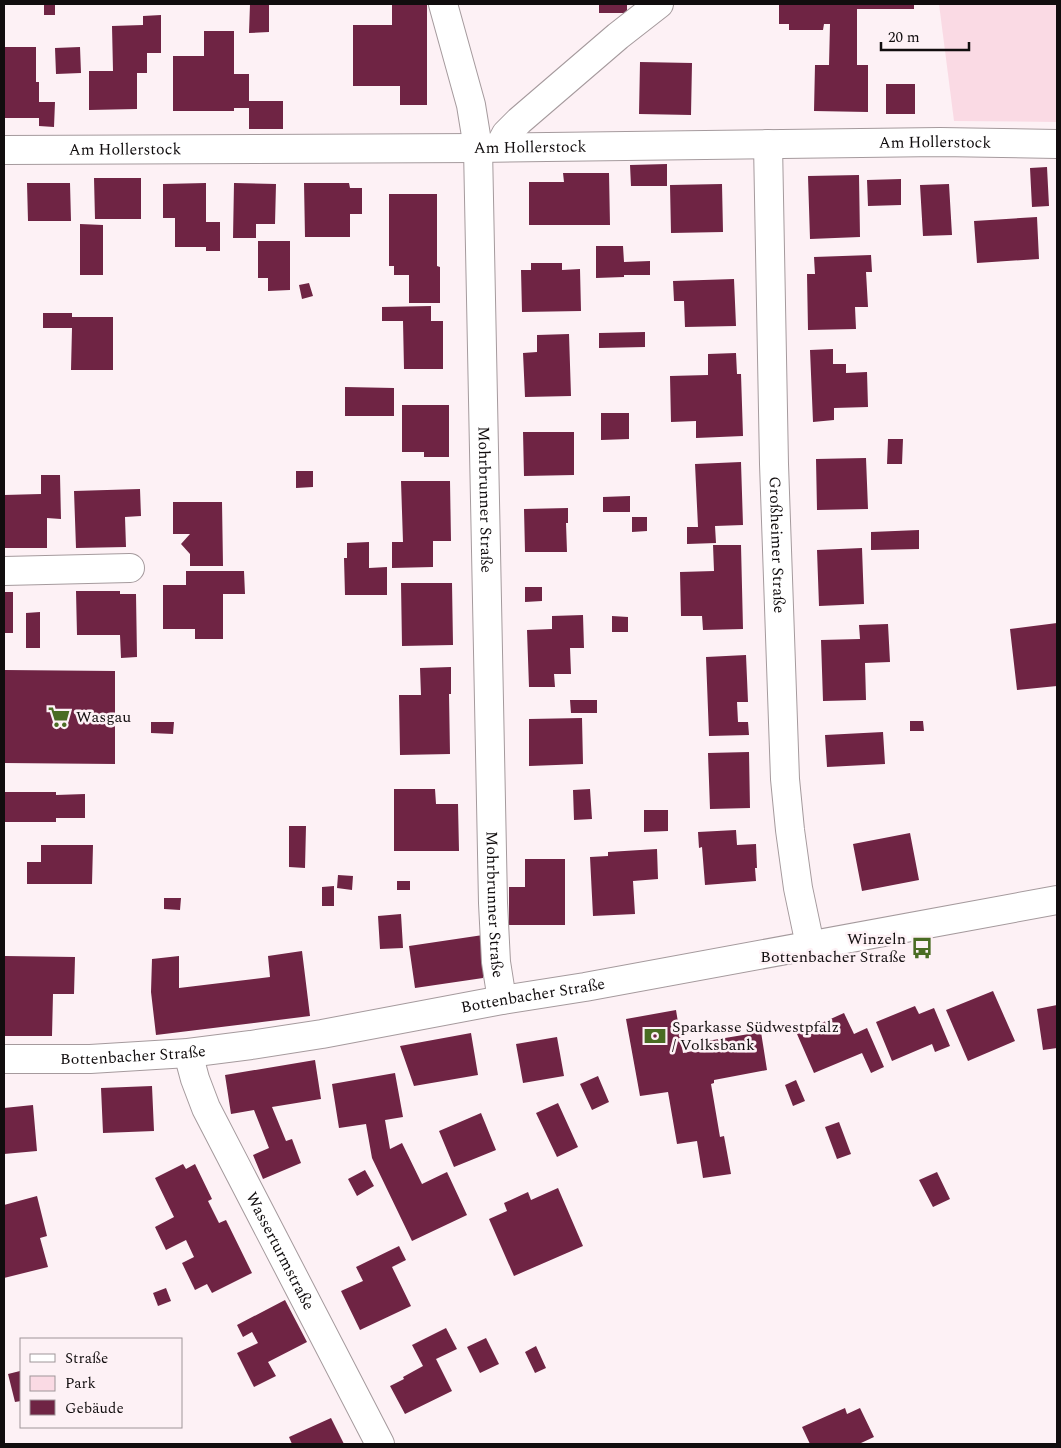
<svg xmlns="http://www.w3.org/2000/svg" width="1061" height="1448" viewBox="0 0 1061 1448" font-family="Spectral,serif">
<rect width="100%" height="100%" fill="#fdf1f5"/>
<!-- green -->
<path fill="#fadae4" d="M 939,4 L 1057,4 L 1057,122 L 954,121 Z"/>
<!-- building -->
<path fill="#6f2444" d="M 44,4 L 55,4 L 55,15 L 44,15 Z
M 250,4 L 269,4 L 269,32 L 249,33 Z
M 392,4 L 427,4 L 427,105 L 400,105 L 400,86 L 353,86 L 353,25 L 392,25 Z
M 599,4 L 627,4 L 627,13 L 599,13 Z
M 779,4 L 914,4 L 914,9 L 857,9 L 857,65 L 868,65 L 868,112 L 814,111 L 815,65 L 829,65 L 830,24 L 824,24 L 823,30 L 789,30 L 789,24 L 779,24 Z
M 161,15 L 161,53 L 147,53 L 147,73 L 137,73 L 137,109 L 89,110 L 89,71 L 113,71 L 112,26 L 143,25 L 143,16 Z
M 204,31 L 234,31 L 234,74 L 249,74 L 249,101 L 283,101 L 283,129 L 249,129 L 249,108 L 234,108 L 234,111 L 173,111 L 173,56 L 204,56 Z
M 4,47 L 36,47 L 36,82 L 39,82 L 39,102 L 55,102 L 54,127 L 39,126 L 39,118 L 4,118 Z
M 80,47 L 81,73 L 56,74 L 55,48 Z
M 640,62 L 692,63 L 691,115 L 639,114 Z
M 886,84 L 915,84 L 915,114 L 886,114 Z
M 667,164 L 667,186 L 631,186 L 630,165 Z
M 1047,167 L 1049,206 L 1032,207 L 1030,168 Z
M 563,173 L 609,173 L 610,225 L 529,225 L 529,182 L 564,182 Z
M 859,175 L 860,237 L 810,239 L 808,176 Z
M 94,178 L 141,178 L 141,219 L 95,219 Z
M 901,179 L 901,205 L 868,206 L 867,180 Z
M 27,183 L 70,183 L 71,221 L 28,221 Z
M 206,183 L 206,222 L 220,222 L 220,251 L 206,251 L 206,247 L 175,247 L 175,218 L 163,218 L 163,184 Z
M 234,183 L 276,184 L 275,224 L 256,224 L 256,238 L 233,238 Z
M 304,183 L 349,183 L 350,188 L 362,188 L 362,214 L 350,214 L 350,237 L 305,237 Z
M 722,184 L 723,232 L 671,233 L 670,185 Z
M 949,184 L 952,235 L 923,236 L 920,185 Z
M 389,194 L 437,194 L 437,266 L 440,267 L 440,303 L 409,303 L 409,275 L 394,275 L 394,266 L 389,266 Z
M 1037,217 L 1039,259 L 977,263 L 974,221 Z
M 80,224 L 103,225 L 103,275 L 80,275 Z
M 258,241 L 290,241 L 290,290 L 268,291 L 268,278 L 258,278 Z
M 596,246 L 623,246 L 624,262 L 650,261 L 650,275 L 624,275 L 624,277 L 596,278 Z
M 871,255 L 872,272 L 866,272 L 868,307 L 855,307 L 856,329 L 808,330 L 807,274 L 815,274 L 814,257 Z
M 531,263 L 562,263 L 562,270 L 580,269 L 581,311 L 522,312 L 521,270 L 531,270 Z
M 734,279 L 736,326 L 685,327 L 684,301 L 674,301 L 673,281 Z
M 309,283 L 313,296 L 302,299 L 299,285 Z
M 431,306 L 431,321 L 443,321 L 443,369 L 404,369 L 403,321 L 382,321 L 382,307 Z
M 43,313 L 72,313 L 72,317 L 113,317 L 113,370 L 71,370 L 72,328 L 43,328 Z
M 645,332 L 645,347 L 599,348 L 599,333 Z
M 569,334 L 571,396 L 525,397 L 523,353 L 537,352 L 537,335 Z
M 833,349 L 833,364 L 846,364 L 846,373 L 867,372 L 868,407 L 834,408 L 834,420 L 813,422 L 810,350 Z
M 736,353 L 737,374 L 741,374 L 743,436 L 696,438 L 696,421 L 671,422 L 670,376 L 708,375 L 708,354 Z
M 345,387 L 394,388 L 394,416 L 345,416 Z
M 402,405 L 449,405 L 449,457 L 424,457 L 424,452 L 402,452 Z
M 601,413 L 629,413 L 629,439 L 601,440 Z
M 523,432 L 574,432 L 574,475 L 524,476 Z
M 888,439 L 903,439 L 902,464 L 887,464 Z
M 866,458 L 868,509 L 817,510 L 816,459 Z
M 741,462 L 743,525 L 715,526 L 716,543 L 687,544 L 687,527 L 698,527 L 695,464 Z
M 296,471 L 313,471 L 313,487 L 296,488 Z
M 41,475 L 60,475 L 61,519 L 47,518 L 47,548 L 4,548 L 4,495 L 41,494 Z
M 401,481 L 450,481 L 451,541 L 433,541 L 433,567 L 392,568 L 392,542 L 403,542 Z
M 140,489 L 141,516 L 125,517 L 126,547 L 76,548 L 74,491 Z
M 630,496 L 630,512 L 603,512 L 603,497 Z
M 173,502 L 222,502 L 223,566 L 190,566 L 190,554 L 181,544 L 190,534 L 173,534 Z
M 568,508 L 568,523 L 566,523 L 567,552 L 525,552 L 524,509 Z
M 632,517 L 647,517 L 647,531 L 632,532 Z
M 919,530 L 919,549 L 871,550 L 871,532 Z
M 369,542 L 369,568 L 387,567 L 387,595 L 345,595 L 344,558 L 347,558 L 347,543 Z
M 713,545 L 741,545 L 743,629 L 703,630 L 702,616 L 681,616 L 680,572 L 714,571 Z
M 862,548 L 864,604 L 819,606 L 817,550 Z
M 186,571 L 244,571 L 245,594 L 223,594 L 223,639 L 195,639 L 195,629 L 163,629 L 163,585 L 186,585 Z
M 401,583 L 452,583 L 453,645 L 402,646 Z
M 525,587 L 542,587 L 542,601 L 525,602 Z
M 76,591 L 120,591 L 120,594 L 136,594 L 137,657 L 121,658 L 120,635 L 77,635 Z
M 4,592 L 13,592 L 13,633 L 4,633 Z
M 40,612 L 40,648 L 26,648 L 26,613 Z
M 583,615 L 584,648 L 570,648 L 571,674 L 554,674 L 555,687 L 529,687 L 527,630 L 552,629 L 552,616 Z
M 612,616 L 628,617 L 628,632 L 612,632 Z
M 1057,623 L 1057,686 L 1017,690 L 1010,629 Z
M 888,624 L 890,662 L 865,663 L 866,700 L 823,701 L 821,640 L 860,639 L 859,625 Z
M 746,655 L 748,702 L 737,702 L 738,722 L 748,722 L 749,735 L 709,736 L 706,657 Z
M 451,667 L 451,694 L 449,694 L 450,754 L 400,755 L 399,695 L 421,695 L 420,668 Z
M 4,670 L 115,671 L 115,764 L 4,763 Z
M 570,700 L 597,700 L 597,713 L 571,713 Z
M 582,718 L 583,764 L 529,766 L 529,719 Z
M 910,721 L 923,721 L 924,731 L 910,731 Z
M 151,722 L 174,722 L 173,734 L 151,733 Z
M 883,732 L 885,764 L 827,767 L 825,735 Z
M 749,752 L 750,808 L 710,809 L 708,753 Z
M 394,789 L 435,789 L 436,804 L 458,804 L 459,851 L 394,851 Z
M 590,789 L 592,819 L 574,820 L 573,790 Z
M 4,792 L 56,792 L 56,795 L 85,794 L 85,818 L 56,818 L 56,822 L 4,822 Z
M 644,810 L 668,810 L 668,831 L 644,832 Z
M 289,826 L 306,826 L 305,868 L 289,867 Z
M 736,830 L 737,845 L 756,844 L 757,868 L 755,868 L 756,881 L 705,885 L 702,847 L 699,848 L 698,832 Z
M 910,833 L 919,880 L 862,891 L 853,844 Z
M 41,845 L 93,845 L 92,884 L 27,884 L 27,862 L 41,862 Z
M 657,849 L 658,879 L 633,881 L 635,914 L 593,916 L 590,857 L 608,856 L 608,852 Z
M 525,859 L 565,859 L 565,925 L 509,925 L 509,887 L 525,887 Z
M 338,875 L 353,876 L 352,890 L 337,888 Z
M 397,881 L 410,881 L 410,890 L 397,890 Z
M 334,886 L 334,906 L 322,906 L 322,887 Z
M 164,898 L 181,898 L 180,910 L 164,909 Z
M 401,914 L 403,948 L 380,949 L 378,916 Z
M 483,935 L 483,978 L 415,988 L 409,946 Z
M 302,951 L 310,1016 L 156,1035 L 151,992 L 152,959 L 179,956 L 179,988 L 270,977 L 268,956 Z
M 5,956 L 75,957 L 74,994 L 53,994 L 52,1036 L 4,1036 Z
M 993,991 L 1015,1041 L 968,1061 L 946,1010 Z
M 1057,1005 L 1057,1048 L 1043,1050 L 1037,1009 Z
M 915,1006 L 919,1014 L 934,1008 L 950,1046 L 935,1052 L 932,1044 L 892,1061 L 876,1022 Z
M 676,1010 L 683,1053 L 708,1048 L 707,1041 L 761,1032 L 767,1070 L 714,1080 L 714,1083 L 711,1084 L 720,1137 L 724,1136 L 731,1174 L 703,1178 L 697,1141 L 677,1144 L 668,1092 L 640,1096 L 626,1019 Z
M 844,1013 L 854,1034 L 867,1028 L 884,1067 L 871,1073 L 862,1053 L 814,1073 L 797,1034 Z
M 471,1033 L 478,1075 L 414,1086 L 400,1046 Z
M 557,1037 L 564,1076 L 523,1083 L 516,1044 Z
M 315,1060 L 321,1099 L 272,1107 L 286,1141 L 292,1139 L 301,1163 L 263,1179 L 253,1155 L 269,1148 L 254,1110 L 231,1114 L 225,1075 Z
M 395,1073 L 403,1117 L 385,1120 L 390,1149 L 402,1143 L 422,1184 L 447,1172 L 467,1215 L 412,1241 L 372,1158 L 366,1124 L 339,1128 L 332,1084 Z
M 598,1076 L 609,1102 L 592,1110 L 580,1084 Z
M 796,1080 L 805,1101 L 793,1106 L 785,1085 Z
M 152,1086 L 154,1131 L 103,1133 L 101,1088 Z
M 558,1103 L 578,1147 L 557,1157 L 536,1113 Z
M 33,1105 L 37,1151 L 4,1154 L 4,1108 Z
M 481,1113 L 496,1150 L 454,1167 L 439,1131 Z
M 839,1122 L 851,1154 L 837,1159 L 825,1127 Z
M 183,1164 L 186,1169 L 195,1164 L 212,1199 L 208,1201 L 219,1223 L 226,1220 L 252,1273 L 212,1293 L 207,1284 L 195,1290 L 182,1263 L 194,1257 L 186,1240 L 166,1250 L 155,1227 L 174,1217 L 155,1178 Z
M 365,1170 L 374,1186 L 357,1196 L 348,1179 Z
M 937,1172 L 950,1199 L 933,1207 L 919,1180 Z
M 558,1188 L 583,1246 L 514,1276 L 489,1219 L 507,1211 L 504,1203 L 528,1192 L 531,1200 Z
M 37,1196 L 47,1236 L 40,1238 L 48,1267 L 4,1278 L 4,1205 Z
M 399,1246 L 406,1260 L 392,1267 L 411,1306 L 360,1330 L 341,1291 L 363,1281 L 356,1267 Z
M 166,1288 L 171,1301 L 158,1306 L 153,1293 Z
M 285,1300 L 307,1342 L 268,1362 L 276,1376 L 254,1387 L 237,1353 L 258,1343 L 252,1332 L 243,1337 L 237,1325 Z
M 446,1328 L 457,1349 L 436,1359 L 452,1391 L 405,1414 L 390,1386 L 404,1379 L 403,1377 L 423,1366 L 412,1345 Z
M 486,1338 L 499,1364 L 480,1373 L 467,1347 Z
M 536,1346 L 546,1368 L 535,1373 L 525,1352 Z
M 20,1371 L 21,1377 L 21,1401 L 15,1402 L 8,1374 Z
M 845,1408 L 847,1414 L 860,1408 L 874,1437 L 861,1443 L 861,1444 L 810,1444 L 802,1427 Z
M 331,1418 L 344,1444 L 292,1444 L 289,1437 Z"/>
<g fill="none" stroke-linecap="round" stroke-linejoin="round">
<!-- minor casing -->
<g stroke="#a59a9d" stroke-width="30">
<g id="minor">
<path id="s1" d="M 443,4 L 471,105 L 478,148 L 493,903 L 496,962 L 502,1000"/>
<path id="s2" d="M 768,144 L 774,464 L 785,779 L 790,830 L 798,888 L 810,945"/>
<path d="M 499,147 L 506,134 L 519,121 L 618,36 L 659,4"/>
<path id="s3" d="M 4,150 L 478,148 L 940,142 L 1057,144"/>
<path d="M 4,571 L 130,568"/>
<path id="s4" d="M 188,1053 L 195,1079 L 206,1108 L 380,1444"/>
<path id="s5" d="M 4,1059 L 90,1059 L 188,1053 L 251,1045 L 322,1034 L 502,1000 L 585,987 L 1057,900"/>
</g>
</g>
<!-- minor -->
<use href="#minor" stroke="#fff" stroke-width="28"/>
</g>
<!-- icons -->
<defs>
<g id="supermarket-bare" transform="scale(1.725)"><path d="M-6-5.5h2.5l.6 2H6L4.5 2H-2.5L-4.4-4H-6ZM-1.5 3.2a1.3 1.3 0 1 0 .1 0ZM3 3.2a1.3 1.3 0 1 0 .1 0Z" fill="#4a6c23" stroke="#fdf1f5" stroke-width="2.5" paint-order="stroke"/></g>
<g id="bus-bare" transform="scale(1.725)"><path d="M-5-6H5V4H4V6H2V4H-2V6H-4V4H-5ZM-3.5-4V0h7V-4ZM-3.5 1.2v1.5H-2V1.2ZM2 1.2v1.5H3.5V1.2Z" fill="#4a6c23" stroke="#fdf1f5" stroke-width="2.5" paint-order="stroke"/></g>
<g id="bank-bare" transform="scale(1.725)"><path d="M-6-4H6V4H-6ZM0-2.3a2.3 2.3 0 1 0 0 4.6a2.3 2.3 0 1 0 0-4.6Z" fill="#4a6c23" stroke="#fdf1f5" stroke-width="2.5" paint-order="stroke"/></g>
</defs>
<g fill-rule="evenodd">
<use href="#supermarket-bare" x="59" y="717"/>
<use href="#bus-bare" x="922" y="948"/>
<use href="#bank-bare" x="655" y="1036"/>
</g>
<g text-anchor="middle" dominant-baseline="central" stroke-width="5" stroke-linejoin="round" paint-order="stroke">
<!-- street labels -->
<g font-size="16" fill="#110d0e" stroke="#fdf1f5">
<text stroke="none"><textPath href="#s3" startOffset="931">Am Hollerstock</textPath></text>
<text stroke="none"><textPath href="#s3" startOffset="526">Am Hollerstock</textPath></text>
<text stroke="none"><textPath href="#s3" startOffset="121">Am Hollerstock</textPath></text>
<text stroke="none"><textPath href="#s1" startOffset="500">Mohrbrunner Straße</textPath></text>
<text stroke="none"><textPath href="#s2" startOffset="401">Großheimer Straße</textPath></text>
<text stroke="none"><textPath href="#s1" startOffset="905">Mohrbrunner Straße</textPath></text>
<text stroke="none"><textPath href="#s5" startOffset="534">Bottenbacher Straße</textPath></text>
<text stroke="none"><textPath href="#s5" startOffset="129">Bottenbacher Straße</textPath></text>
<text stroke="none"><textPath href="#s4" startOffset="219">Wasserturmstraße</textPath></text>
</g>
<!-- poi labels -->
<g font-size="16" fill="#110d0e" stroke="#fdf1f5" text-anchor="start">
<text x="76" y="717">Wasgau</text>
<text x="906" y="939" text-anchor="end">Winzeln<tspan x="906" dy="18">Bottenbacher Straße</tspan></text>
<text x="672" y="1027">Sparkasse Südwestpfalz<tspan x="672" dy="18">/ Volksbank</tspan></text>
</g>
</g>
<!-- border -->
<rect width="1061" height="1448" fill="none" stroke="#110d0e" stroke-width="10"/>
<!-- legend -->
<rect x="20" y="1338" width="162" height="90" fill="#fdf1f5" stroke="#9f9699"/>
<rect x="30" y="1354" width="25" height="8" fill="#ffffff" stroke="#9f9699"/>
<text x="65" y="1363" font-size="15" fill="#110d0e">Straße</text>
<rect x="30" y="1376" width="25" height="15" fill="#fadae4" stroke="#9f9699"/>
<text x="65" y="1388" font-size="15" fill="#110d0e">Park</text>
<rect x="30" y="1400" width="25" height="15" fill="#6f2444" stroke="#9f9699"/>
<text x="65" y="1413" font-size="15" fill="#110d0e">Gebäude</text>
<!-- scale -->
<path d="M881 42v8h88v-8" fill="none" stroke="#110d0e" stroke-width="2.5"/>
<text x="888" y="42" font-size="15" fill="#110d0e" stroke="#fdf1f5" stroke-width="4" paint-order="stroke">20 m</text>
</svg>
